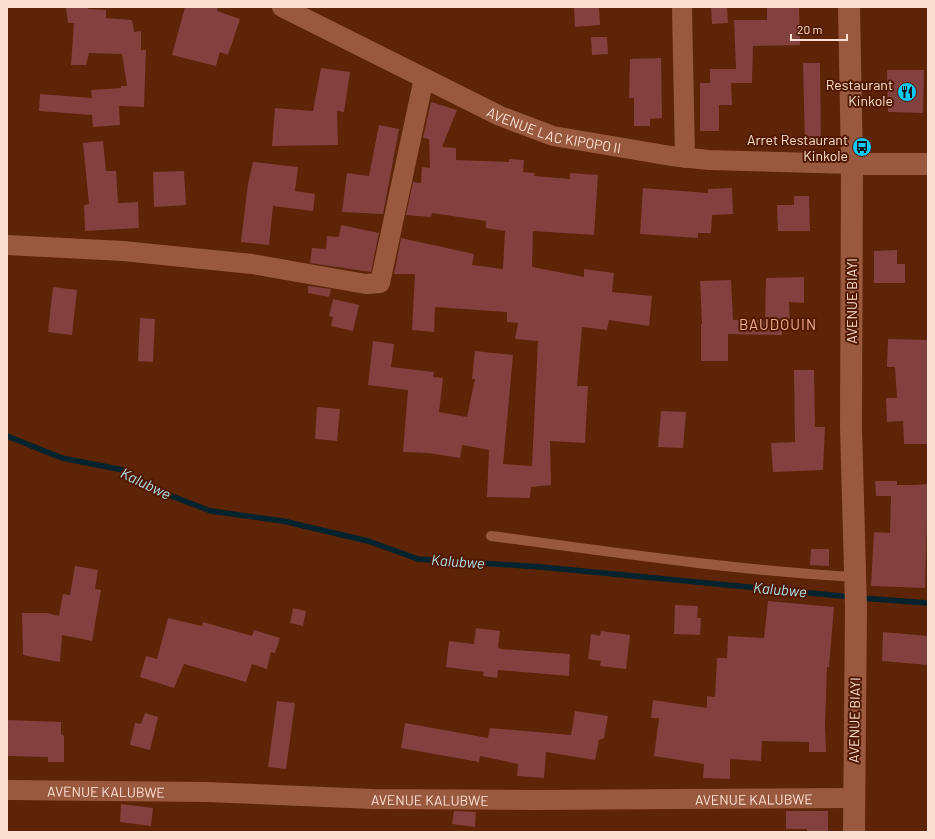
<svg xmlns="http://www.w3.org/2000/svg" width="935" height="839" viewBox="0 0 935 839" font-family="Barlow,sans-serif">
<rect width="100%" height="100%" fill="#5d2407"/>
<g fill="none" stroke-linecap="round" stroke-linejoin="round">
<!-- stream -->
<path stroke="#00232e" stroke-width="5.5" d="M 7,436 L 62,458 L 123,470 L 142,485 L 211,511 L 283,521 L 368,541 L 418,559 L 541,567 L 852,597
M 861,598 L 928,603"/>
</g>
<!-- building -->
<path fill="#82403e" d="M 66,7 L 88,7 L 88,9 L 106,10 L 106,18 L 132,20 L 134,32 L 141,31 L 141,50 L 146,50 L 144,107 L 119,106 L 120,125 L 93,127 L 92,115 L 39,111 L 40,94 L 92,98 L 91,90 L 121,88 L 121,86 L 127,86 L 122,54 L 89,53 L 86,65 L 71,65 L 74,23 L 68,23 Z
M 185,7 L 218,7 L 217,11 L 240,19 L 228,55 L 220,52 L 216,66 L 172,55 Z
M 574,7 L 599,7 L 600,25 L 575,27 Z
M 711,7 L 727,7 L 728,23 L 712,24 Z
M 767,7 L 799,7 L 800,45 L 753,46 L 752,83 L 731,83 L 732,105 L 719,105 L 719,131 L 700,131 L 700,83 L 710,83 L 710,69 L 736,69 L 734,20 L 767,20 Z
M 591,37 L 607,37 L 608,54 L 592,55 Z
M 661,58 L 662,118 L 650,119 L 650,126 L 634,126 L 634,98 L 629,98 L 630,59 Z
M 803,63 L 820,63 L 821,147 L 805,147 Z
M 321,68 L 350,72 L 344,112 L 337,111 L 338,145 L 272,146 L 275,108 L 313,111 Z
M 887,70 L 924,70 L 923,113 L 888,112 Z
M 431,102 L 457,110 L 442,147 L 456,148 L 456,160 L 509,162 L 509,159 L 524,160 L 523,172 L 535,173 L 534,176 L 570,179 L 570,173 L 598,175 L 594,235 L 533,231 L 532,267 L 584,277 L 584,269 L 614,273 L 612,292 L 652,296 L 649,326 L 609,320 L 607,330 L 582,327 L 577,386 L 588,386 L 585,443 L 550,441 L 551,485 L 531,487 L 530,498 L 487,497 L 489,450 L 462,445 L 460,458 L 428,453 L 403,452 L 408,390 L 368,385 L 373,341 L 394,344 L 391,367 L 434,372 L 433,377 L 443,378 L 439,412 L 467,417 L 475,379 L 472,379 L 475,351 L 513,355 L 503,464 L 532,466 L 538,341 L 515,339 L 518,323 L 507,322 L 507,312 L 435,307 L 434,332 L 412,330 L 415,274 L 394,274 L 401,238 L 474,254 L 472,265 L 503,269 L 505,231 L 486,228 L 486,221 L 432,213 L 431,217 L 406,215 L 413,182 L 421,183 L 422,167 L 430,168 L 429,139 L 423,138 Z
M 379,125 L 399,129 L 383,214 L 342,212 L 347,173 L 369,176 Z
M 103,141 L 106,171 L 116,171 L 118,203 L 138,202 L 139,228 L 85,231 L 84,205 L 89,204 L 83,143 Z
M 253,162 L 298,167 L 295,191 L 315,194 L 313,211 L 273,206 L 269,245 L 241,242 L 248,184 Z
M 184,171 L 186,205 L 154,207 L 153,172 Z
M 643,188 L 708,193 L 708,189 L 732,188 L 733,214 L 712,215 L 711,233 L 698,233 L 698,238 L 640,234 Z
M 794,196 L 809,196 L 810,231 L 778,231 L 777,205 L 794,205 Z
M 341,225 L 379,233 L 371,272 L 310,263 L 312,248 L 326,249 L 327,236 L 339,237 Z
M 897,250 L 897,264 L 905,264 L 905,283 L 874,283 L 874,251 Z
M 804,277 L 804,303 L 789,302 L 790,325 L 782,327 L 782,335 L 728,334 L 728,361 L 701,361 L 701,324 L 702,324 L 700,281 L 731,280 L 733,320 L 765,320 L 766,278 Z
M 308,286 L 331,289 L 329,297 L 308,293 Z
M 53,287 L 77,290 L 72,335 L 48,332 Z
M 333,299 L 359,305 L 353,331 L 331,326 L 333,317 L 329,316 Z
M 140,318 L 155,319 L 153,362 L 138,361 Z
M 888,339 L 928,340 L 928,444 L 904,444 L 903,421 L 887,422 L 886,398 L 897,398 L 895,367 L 887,367 Z
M 794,370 L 814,370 L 815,427 L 825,427 L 823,470 L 773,472 L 771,443 L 795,442 Z
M 317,407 L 340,409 L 337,441 L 315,439 Z
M 661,411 L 686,412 L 683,448 L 658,447 Z
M 875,481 L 897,481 L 897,485 L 914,485 L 928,484 L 925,588 L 871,586 L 874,532 L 890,533 L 891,496 L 876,496 Z
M 811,549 L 829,549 L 829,566 L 810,565 Z
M 75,566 L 98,570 L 95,589 L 101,590 L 92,641 L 62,635 L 60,662 L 23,655 L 22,613 L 47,613 L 59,616 L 63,594 L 70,595 Z
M 768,601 L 834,607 L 829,667 L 827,667 L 825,725 L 826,752 L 809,752 L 809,742 L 762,741 L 761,761 L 730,759 L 730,779 L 703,778 L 704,764 L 654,756 L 659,718 L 651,718 L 653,700 L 707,708 L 707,696 L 715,697 L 717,658 L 727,658 L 728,636 L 764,638 Z
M 675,605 L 698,606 L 697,618 L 701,618 L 700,635 L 674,634 Z
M 293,608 L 306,611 L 303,626 L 290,623 Z
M 168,618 L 202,626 L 203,622 L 252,636 L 254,630 L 280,638 L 275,653 L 271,652 L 267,669 L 252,664 L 246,682 L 184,664 L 174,688 L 140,677 L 146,656 L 157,659 Z
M 476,628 L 500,631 L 498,647 L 501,649 L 570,654 L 569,676 L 498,670 L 497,678 L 483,676 L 484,672 L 446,667 L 449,641 L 474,644 Z
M 601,631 L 630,635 L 626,669 L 600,666 L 601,661 L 588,659 L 591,634 L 600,636 Z
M 883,632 L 928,636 L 928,665 L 882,661 Z
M 277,701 L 295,703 L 286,769 L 268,767 Z
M 575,711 L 608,716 L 604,738 L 599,740 L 595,760 L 546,752 L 544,778 L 517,776 L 518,764 L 480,756 L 479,762 L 401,748 L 405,723 L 488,738 L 490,728 L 571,735 Z
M 145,713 L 158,717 L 150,750 L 130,745 L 135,723 L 141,724 Z
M 7,720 L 61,722 L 61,734 L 64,736 L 64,762 L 48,762 L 48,757 L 7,756 Z
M 121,804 L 153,808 L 151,826 L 120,822 Z
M 454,811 L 476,812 L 475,827 L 452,824 Z
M 786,811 L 828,811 L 828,832 L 807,832 L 807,829 L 786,829 Z"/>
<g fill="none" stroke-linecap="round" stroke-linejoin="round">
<!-- service -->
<path stroke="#98593e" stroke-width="10" d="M 491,536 C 612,552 733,570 855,577"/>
<!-- minor -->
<g stroke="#98593e" stroke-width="20">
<path id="s1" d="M 282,7 L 500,116 L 553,136 L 671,156 L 709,160 L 852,164"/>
<path d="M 682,7 L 685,158"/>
<path d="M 7,245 L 123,251 L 252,264 L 366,284 L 380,283 L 424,78"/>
<path id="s2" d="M 7,790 L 206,792 L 372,799 L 534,800 L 853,798"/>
</g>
<!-- tertiary -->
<path stroke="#98593e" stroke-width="22" d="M 849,7 L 852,164 L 851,427 L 856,607 L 854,832
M 852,164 L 928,164"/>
</g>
<!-- icons -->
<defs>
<g id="restaurant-disc" transform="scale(1)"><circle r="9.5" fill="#0ecafa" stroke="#511900"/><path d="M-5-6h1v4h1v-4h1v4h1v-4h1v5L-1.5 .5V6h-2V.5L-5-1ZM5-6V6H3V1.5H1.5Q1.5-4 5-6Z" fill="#111"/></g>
<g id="bus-disc" transform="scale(1)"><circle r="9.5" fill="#0ecafa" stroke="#511900"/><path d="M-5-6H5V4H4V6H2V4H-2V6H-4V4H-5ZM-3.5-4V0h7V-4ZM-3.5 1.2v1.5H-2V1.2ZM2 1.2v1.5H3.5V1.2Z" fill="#111"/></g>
</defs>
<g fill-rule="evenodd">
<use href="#restaurant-disc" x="907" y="92"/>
<use href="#bus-disc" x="862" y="147"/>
</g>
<g text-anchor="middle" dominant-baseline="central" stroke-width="4" stroke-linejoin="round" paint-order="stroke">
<!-- poi labels -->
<g font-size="14" fill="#fcdfd3" stroke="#511900" text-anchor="end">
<text x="893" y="84">Restaurant<tspan x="893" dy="16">Kinkole</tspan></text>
<text x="848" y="139">Arret Restaurant<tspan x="848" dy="16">Kinkole</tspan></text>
</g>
<!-- street labels -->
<g font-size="14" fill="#fcdfd3" stroke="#511900">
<text stroke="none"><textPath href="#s1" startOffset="300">AVENUE LAC KIPOPO II</textPath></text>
<text transform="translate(851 301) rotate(-90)">AVENUE BIAYI</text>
<text transform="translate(854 720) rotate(-89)">AVENUE BIAYI</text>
<text stroke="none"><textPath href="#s2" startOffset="99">AVENUE KALUBWE</textPath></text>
<text stroke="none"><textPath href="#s2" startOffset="423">AVENUE KALUBWE</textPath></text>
<text stroke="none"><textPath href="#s2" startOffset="747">AVENUE KALUBWE</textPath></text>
</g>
<!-- neighbourhood labels -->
<g font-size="15" letter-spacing="1" fill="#f2ac90" stroke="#511900">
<text x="778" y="324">BAUDOUIN</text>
</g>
<!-- water labels -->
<g font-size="15" font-style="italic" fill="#afdff2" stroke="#511900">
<text transform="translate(146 483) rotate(26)">Kalubwe</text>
<text transform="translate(458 561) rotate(4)">Kalubwe</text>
<text transform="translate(780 589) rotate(5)">Kalubwe</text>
</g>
</g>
<!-- border -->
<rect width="935" height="839" fill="none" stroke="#fcdfd3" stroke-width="16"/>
<!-- scale -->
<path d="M791 34v6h56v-6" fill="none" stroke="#fcdfd3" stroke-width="2"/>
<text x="797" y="34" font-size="12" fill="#fcdfd3" stroke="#511900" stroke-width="3" paint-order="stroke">20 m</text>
</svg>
